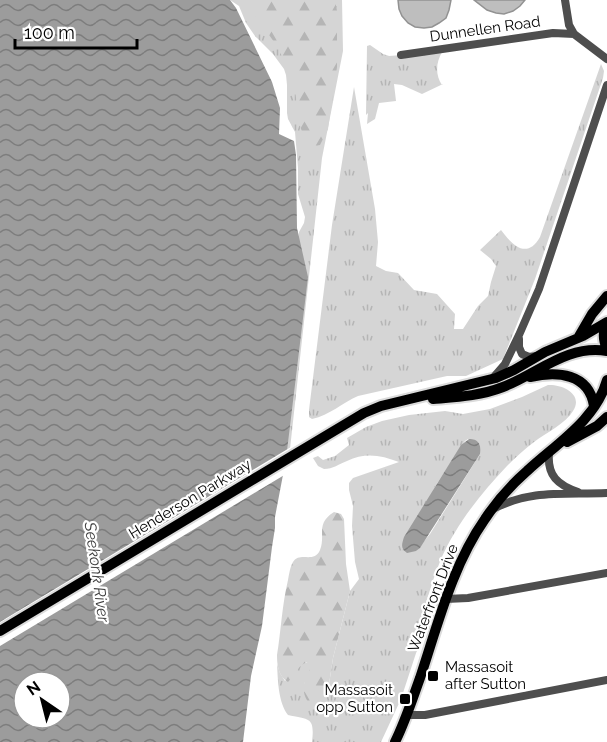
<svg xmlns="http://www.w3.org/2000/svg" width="607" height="742" viewBox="0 0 607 742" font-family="Raleway,sans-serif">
<defs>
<pattern id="grass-tufts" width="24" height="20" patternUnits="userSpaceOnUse" patternTransform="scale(1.5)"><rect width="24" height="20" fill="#d5d5d5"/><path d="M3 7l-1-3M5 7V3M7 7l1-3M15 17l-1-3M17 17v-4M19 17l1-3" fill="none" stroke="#b5b5b5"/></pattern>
<pattern id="forest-firs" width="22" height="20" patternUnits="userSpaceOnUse" patternTransform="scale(1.5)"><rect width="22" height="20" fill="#d5d5d5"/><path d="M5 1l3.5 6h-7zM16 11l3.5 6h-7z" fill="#b5b5b5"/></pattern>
<pattern id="water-waves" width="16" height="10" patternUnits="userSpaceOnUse" patternTransform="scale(1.5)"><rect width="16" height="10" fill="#9c9c9c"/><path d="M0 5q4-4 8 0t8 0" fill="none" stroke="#7d7d7d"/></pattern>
</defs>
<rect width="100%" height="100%" fill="#fff"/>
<!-- grass -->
<path fill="url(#grass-tufts)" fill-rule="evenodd" d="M 230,0 L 342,0 L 343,51 L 322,158 L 290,449 L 281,454 L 298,238 L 299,232 L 304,223 L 305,217 L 298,194 L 298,168 L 295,132 L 288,119 L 287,113 L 287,85 L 286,75 L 284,69 L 273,54 L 255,36 L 246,23 L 239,6 Z
M 370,45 L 383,54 L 389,56 L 442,52 C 436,63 435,74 442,85 L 443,84 L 422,94 L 402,85 L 394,84 L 396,101 L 379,103 L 375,119 L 367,124 L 368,113 L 366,115 L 367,46 Z
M 601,64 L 604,71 L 603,78 L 535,279 L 503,359 L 466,376 L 447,376 L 358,396 C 342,403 330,415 312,419 L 309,417 L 309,410 L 332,225 L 354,87 L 375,209 L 378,242 L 376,266 L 386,271 L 398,273 L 414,290 L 437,294 L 455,314 L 454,329 L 463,329 L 478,306 L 488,296 L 491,282 L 496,266 L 491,259 L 480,250 L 501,230 C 512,245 527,260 540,237 Z
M 548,385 C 562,384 584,394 573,411 C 566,423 546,433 534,442 C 525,449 515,458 507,466 C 481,493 456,525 441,559 C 430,586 423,615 414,642 L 419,644 L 401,699 L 381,742 L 312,742 C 315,716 309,720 288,715 C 278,702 278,680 277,664 L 280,673 L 285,681 L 301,664 L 308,662 L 311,666 L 310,672 L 304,684 L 328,691 L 333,658 L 350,591 L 359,579 L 355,562 L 352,526 L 353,506 L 349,490 L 349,483 L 353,478 L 399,462 C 381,455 365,452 347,461 C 339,464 333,469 324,469 L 318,466 L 313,458 L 318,456 L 323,460 L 335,456 L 349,445 L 347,438 L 366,427 L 382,421 L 409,415 L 445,411 L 463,414 L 490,409 L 522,397 ZM 468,439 C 478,438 482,445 480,454 L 430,534 L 416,551 L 430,497 L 436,485 L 465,441 Z"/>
<!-- forest -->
<path fill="url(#forest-firs)" d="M 244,0 L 335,0 L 337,11 L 337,67 L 328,129 L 320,145 L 308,149 L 299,123 L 294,81 L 277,46 Z
M 334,512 L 341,514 L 344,519 L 346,564 L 350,591 L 333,658 L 328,691 L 322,706 L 316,709 C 308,704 302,695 304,684 C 305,678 310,673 310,666 L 307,662 C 297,666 295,675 288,682 C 278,676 277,665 277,655 C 281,630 282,605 288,580 C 289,575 290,567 293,562 C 300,551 314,564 320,550 C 326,535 315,524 334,512 Z"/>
<!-- water -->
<path fill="url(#water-waves)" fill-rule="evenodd" d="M 0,0 L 230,0 L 236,8 L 272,82 L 280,108 L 279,134 L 294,141 L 296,155 L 297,228 L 308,277 L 286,459 L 275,517 L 275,528 L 272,547 L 262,626 L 251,676 L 243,742 L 0,742 ZM 24,682 L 60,682 L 60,718 L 24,718 Z
M 469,439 C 478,438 482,445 480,454 L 420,548 L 416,551 L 407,553 C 400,548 402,544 404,537 L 461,445 Z"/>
<!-- pier -->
<path fill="#fff" d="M 291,447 L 286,474 L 0,646 L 0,622 Z"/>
<!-- building -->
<path fill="#bebebe" stroke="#929292" stroke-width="1.5" d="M 398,0 L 451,0 L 449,10 L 446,18 L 439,23 L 432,27 L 424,28 L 415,27 L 408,23 L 402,16 L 399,9 Z
M 474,0 L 525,0 L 520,6 L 513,11 L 504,14 L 496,13 L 487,10 Z"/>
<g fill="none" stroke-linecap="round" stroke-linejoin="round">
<!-- major casing -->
<g stroke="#dbdbdb" stroke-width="14">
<path id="major" d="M 607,323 C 602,332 603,340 607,349
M 578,338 L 592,314 L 607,296
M 530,377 C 557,371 589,373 594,406
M 433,399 C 457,397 480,396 503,387 C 537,374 568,344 607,351
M 567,442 L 597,426 L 607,417
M 0,631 L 364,413 L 381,406 L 496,378 L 514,370 L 545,352 L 583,336 L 607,322
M 395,742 C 405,722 412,700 420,678 C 438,624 452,566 485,519 C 497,501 511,485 527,471 C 556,444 596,420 607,380"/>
</g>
<!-- minor -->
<path stroke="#4e4e4e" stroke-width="8" d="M 565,0 L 569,25 L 574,34 L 607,59
M 401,55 L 553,33 L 574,34
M 519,339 L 519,347 L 522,354 L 529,357 L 537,356
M 492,379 L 505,364 L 519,335 L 539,289 L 607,85
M 549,453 C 547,476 558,485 578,492
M 493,509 C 531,489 566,495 607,493
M 446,599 L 468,598 L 607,573
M 407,715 L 425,715 L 607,680"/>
<!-- major -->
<use href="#major" stroke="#000" stroke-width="10"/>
</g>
<!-- markers -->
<g fill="#000" stroke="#fff" stroke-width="2">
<rect x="427" y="670" width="12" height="12" rx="3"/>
<rect x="399" y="693" width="12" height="12" rx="3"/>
</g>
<g text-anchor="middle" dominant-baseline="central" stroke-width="4.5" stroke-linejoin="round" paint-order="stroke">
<!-- street labels -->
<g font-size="15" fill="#000" stroke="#fff">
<text transform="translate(485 29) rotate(-8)">Dunnellen Road</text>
<text transform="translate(190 499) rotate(-31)">Henderson Parkway</text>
<text transform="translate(433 598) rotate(-69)">Waterfront Drive</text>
</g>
<!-- poi labels -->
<g font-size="15" fill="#000" stroke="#fff" text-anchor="start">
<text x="445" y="667">Massasoit<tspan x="445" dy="17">after Sutton</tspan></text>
<text x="393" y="690" text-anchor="end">Massasoit<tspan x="393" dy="17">opp Sutton</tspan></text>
</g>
<!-- water labels -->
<g font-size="16" font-style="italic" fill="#3d3d3d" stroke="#fff">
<text transform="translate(97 572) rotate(82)">Seekonk River</text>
</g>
</g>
<!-- north arrow -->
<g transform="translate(42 700) rotate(325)"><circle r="28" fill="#ffffff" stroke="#999999" stroke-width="1.5"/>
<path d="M0-4.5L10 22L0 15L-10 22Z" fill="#000000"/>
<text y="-9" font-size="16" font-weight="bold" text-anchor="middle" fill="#000000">N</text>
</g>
<!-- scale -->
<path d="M15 39v9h122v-9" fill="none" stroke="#000000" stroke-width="3"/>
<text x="24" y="39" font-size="18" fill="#000000" stroke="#ffffff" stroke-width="4.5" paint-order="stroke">100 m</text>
</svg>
